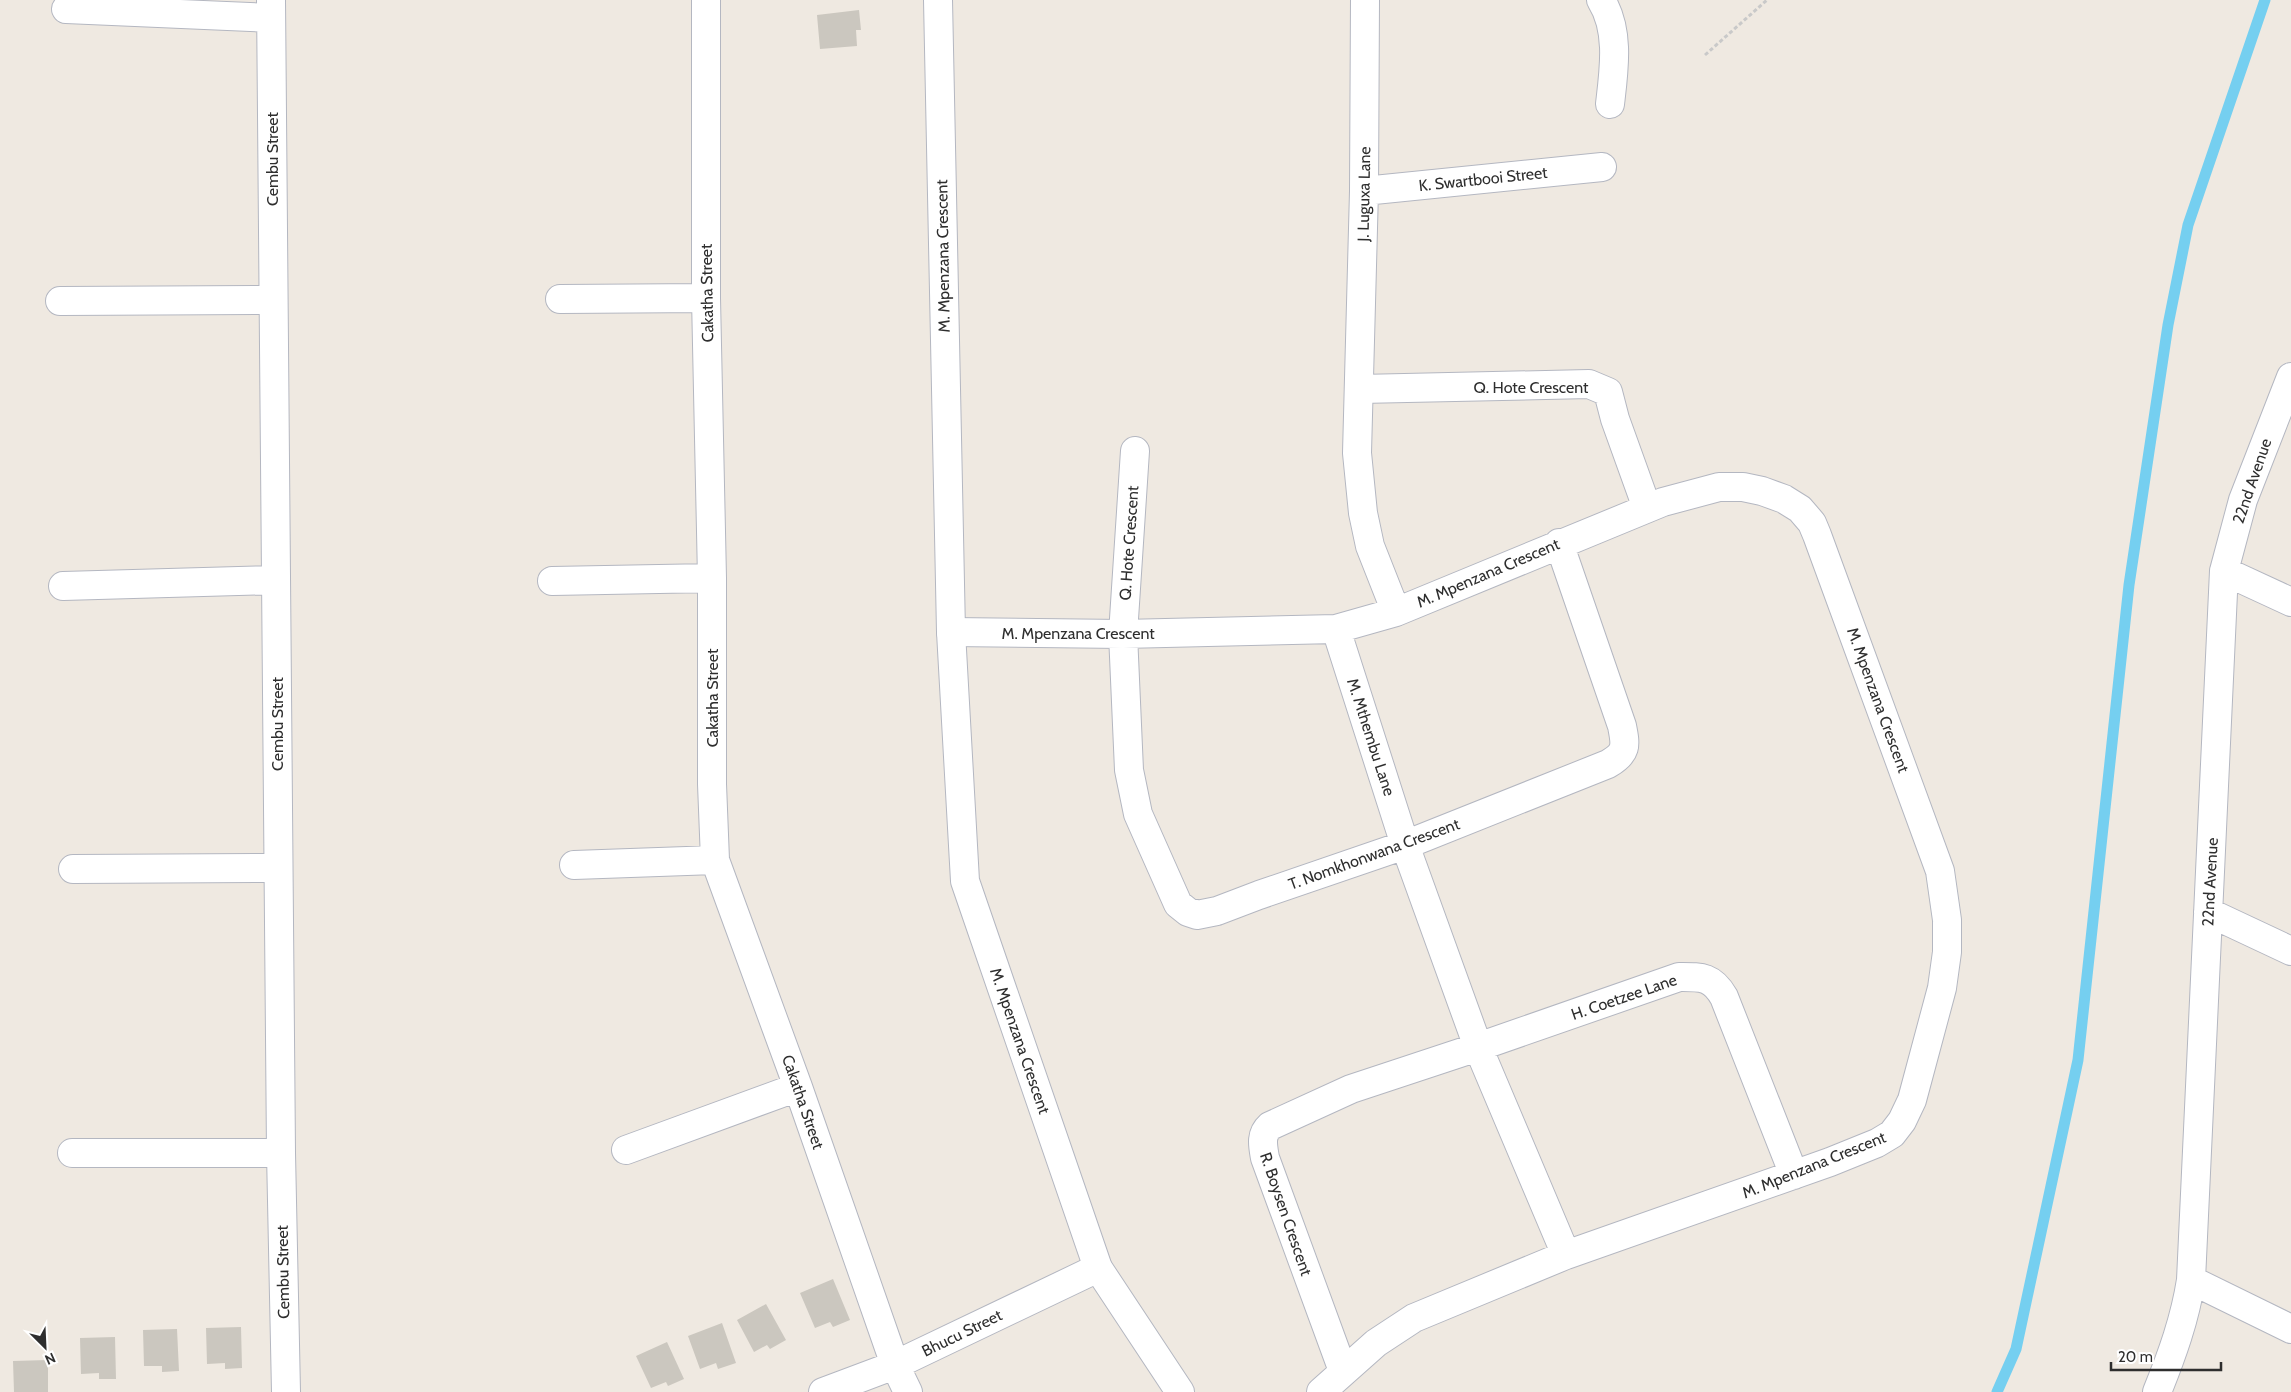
<svg xmlns="http://www.w3.org/2000/svg" width="2291" height="1392" viewBox="0 0 2291 1392" font-family="Cabin,sans-serif">
<rect width="100%" height="100%" fill="#efe9e1"/>
<g fill="none" stroke-linecap="round" stroke-linejoin="round">
<!-- stream -->
<path stroke="#75cff0" stroke-width="11" d="M 1997,1392 L 2016,1349 L 2078,1060 L 2129,585 L 2168,325 L 2188,225 L 2265,0"/>
</g>
<!-- building -->
<path fill="#cbc7bf" d="M 859,10 L 861,30 L 856,30 L 857,46 L 820,49 L 817,15 Z
M 833,1279 L 850,1320 L 833,1327 L 830,1322 L 815,1328 L 800,1293 Z
M 766,1304 L 786,1340 L 770,1349 L 767,1345 L 754,1352 L 737,1320 Z
M 722,1323 L 736,1363 L 718,1369 L 716,1363 L 700,1369 L 688,1336 Z
M 241,1327 L 242,1368 L 225,1369 L 225,1363 L 207,1364 L 206,1328 Z
M 177,1329 L 179,1371 L 162,1372 L 162,1366 L 144,1366 L 143,1330 Z
M 115,1337 L 116,1379 L 99,1379 L 99,1373 L 81,1374 L 80,1338 Z
M 667,1342 L 684,1379 L 668,1386 L 666,1382 L 651,1388 L 636,1356 Z
M 48,1360 L 48,1392 L 14,1392 L 13,1361 Z"/>
<g fill="none" stroke-linecap="round" stroke-linejoin="round">
<!-- minor casing -->
<g stroke="#b4b7c1" stroke-width="30">
<path id="minor" d="M 271,0 L 281,1153 L 286,1392
M 706,0 L 706,298 L 712,578 L 712,784 L 715,860 L 798,1087 L 895,1365 L 908,1392
M 1365,0 L 1364,191 L 1357,453 L 1363,513 L 1370,546 L 1396,612
M 1601,0 C 1620,30 1614,70 1610,104
M 66,9 L 271,18
M 1364,191 L 1602,167
M 560,299 L 706,298
M 60,301 L 273,300
M 1360,389 L 1589,384 L 1608,392 L 1615,419 L 1647,508
M 1135,451 L 1123,634 L 1129,770 L 1138,814 L 1178,904 L 1188,912 L 1197,915 L 1217,911 L 1259,895 L 1405,845 L 1608,764 C 1627,753 1626,746 1622,726 L 1559,543
M 2224,571 L 2291,602
M 552,581 L 712,578
M 63,586 L 276,580
M 1336,629 L 1405,845 L 1478,1047 L 1566,1255
M 951,632 L 1123,634 L 1336,629 L 1396,612 L 1663,502 L 1719,487 L 1743,487 L 1762,491 L 1784,499 L 1800,509 L 1812,523 L 1817,535 L 1940,871 L 1947,920 L 1947,952 L 1942,988 L 1912,1100 L 1902,1121 L 1892,1134 L 1877,1143 L 1830,1162 L 1566,1255 L 1414,1318 L 1376,1343 L 1321,1392
M 574,865 L 715,860
M 73,869 L 278,868
M 2208,912 L 2291,951
M 626,1150 L 798,1087
M 72,1153 L 281,1153
M 2191,1280 L 2291,1329
M 1343,1371 L 1265,1158 C 1263,1146 1260,1135 1270,1126 L 1351,1089 L 1478,1047 L 1679,977 C 1701,977 1712,976 1724,997 L 1794,1175
M 823,1392 L 895,1365 L 1098,1268
M 2157,1392 C 2172,1355 2185,1319 2191,1280 L 2224,571 L 2243,500 L 2291,377"/>
</g>
<!-- secondary casing -->
<g stroke="#b4b7c1" stroke-width="30">
<path id="secondary" d="M 938,0 L 951,632 L 965,881 L 1098,1268 L 1180,1392"/>
</g>
<!-- path -->
<path stroke="#c9c9c9" stroke-width="3" stroke-dasharray="4 2.5" stroke-linecap="butt" d="M 1705,55 L 1767,0"/>
<!-- minor -->
<use href="#minor" stroke="#fff" stroke-width="28"/>
<!-- secondary -->
<use href="#secondary" stroke="#fff" stroke-width="28"/>
</g>
<g text-anchor="middle" dominant-baseline="central" stroke-width="5" stroke-linejoin="round" paint-order="stroke">
<!-- street labels -->
<g font-size="16" fill="#2e2e2e" stroke="#fff">
<text transform="translate(272 159) rotate(-90)">Cembu Street</text>
<text transform="translate(1483 179) rotate(-6)">K. Swartbooi Street</text>
<text transform="translate(1364 194) rotate(-89)">J. Luguxa Lane</text>
<text transform="translate(943 256) rotate(-91)">M. Mpenzana Crescent</text>
<text transform="translate(707 293) rotate(-91)">Cakatha Street</text>
<text x="1531" y="387">Q. Hote Crescent</text>
<text transform="translate(2252 481) rotate(-71)">22nd Avenue</text>
<text transform="translate(1129 543) rotate(-86)">Q. Hote Crescent</text>
<text transform="translate(1488 573) rotate(-23)">M. Mpenzana Crescent</text>
<text x="1078" y="633">M. Mpenzana Crescent</text>
<text transform="translate(712 698) rotate(-90)">Cakatha Street</text>
<text transform="translate(1878 700) rotate(70)">M. Mpenzana Crescent</text>
<text transform="translate(277 724) rotate(-90)">Cembu Street</text>
<text transform="translate(1371 737) rotate(72)">M. Mthembu Lane</text>
<text transform="translate(1374 854) rotate(-20)">T. Nomkhonwana Crescent</text>
<text transform="translate(2210 882) rotate(-87)">22nd Avenue</text>
<text transform="translate(1624 997) rotate(-19)">H. Coetzee Lane</text>
<text transform="translate(1020 1041) rotate(71)">M. Mpenzana Crescent</text>
<text transform="translate(803 1102) rotate(71)">Cakatha Street</text>
<text transform="translate(1814 1165) rotate(-22)">M. Mpenzana Crescent</text>
<text transform="translate(1286 1214) rotate(71)">R. Boysen Crescent</text>
<text transform="translate(283 1272) rotate(-91)">Cembu Street</text>
<text transform="translate(962 1333) rotate(-26)">Bhucu Street</text>
</g>
</g>
<!-- north arrow -->
<g transform="translate(45 1347) rotate(156)" stroke="#ffffff" stroke-width="4" paint-order="stroke">
<path d="M0-4L9 19L0 12L-9 19Z" fill="#2e2e2e"/>
<text y="-8" font-size="14" font-weight="bold" text-anchor="middle" fill="#2e2e2e">N</text>
</g>
<!-- scale -->
<path d="M2111 1362v8h110v-8" fill="none" stroke="#2e2e2e" stroke-width="2.5"/>
<text x="2118" y="1362" font-size="15" fill="#2e2e2e" stroke="#ffffff" stroke-width="4" paint-order="stroke">20 m</text>
</svg>
